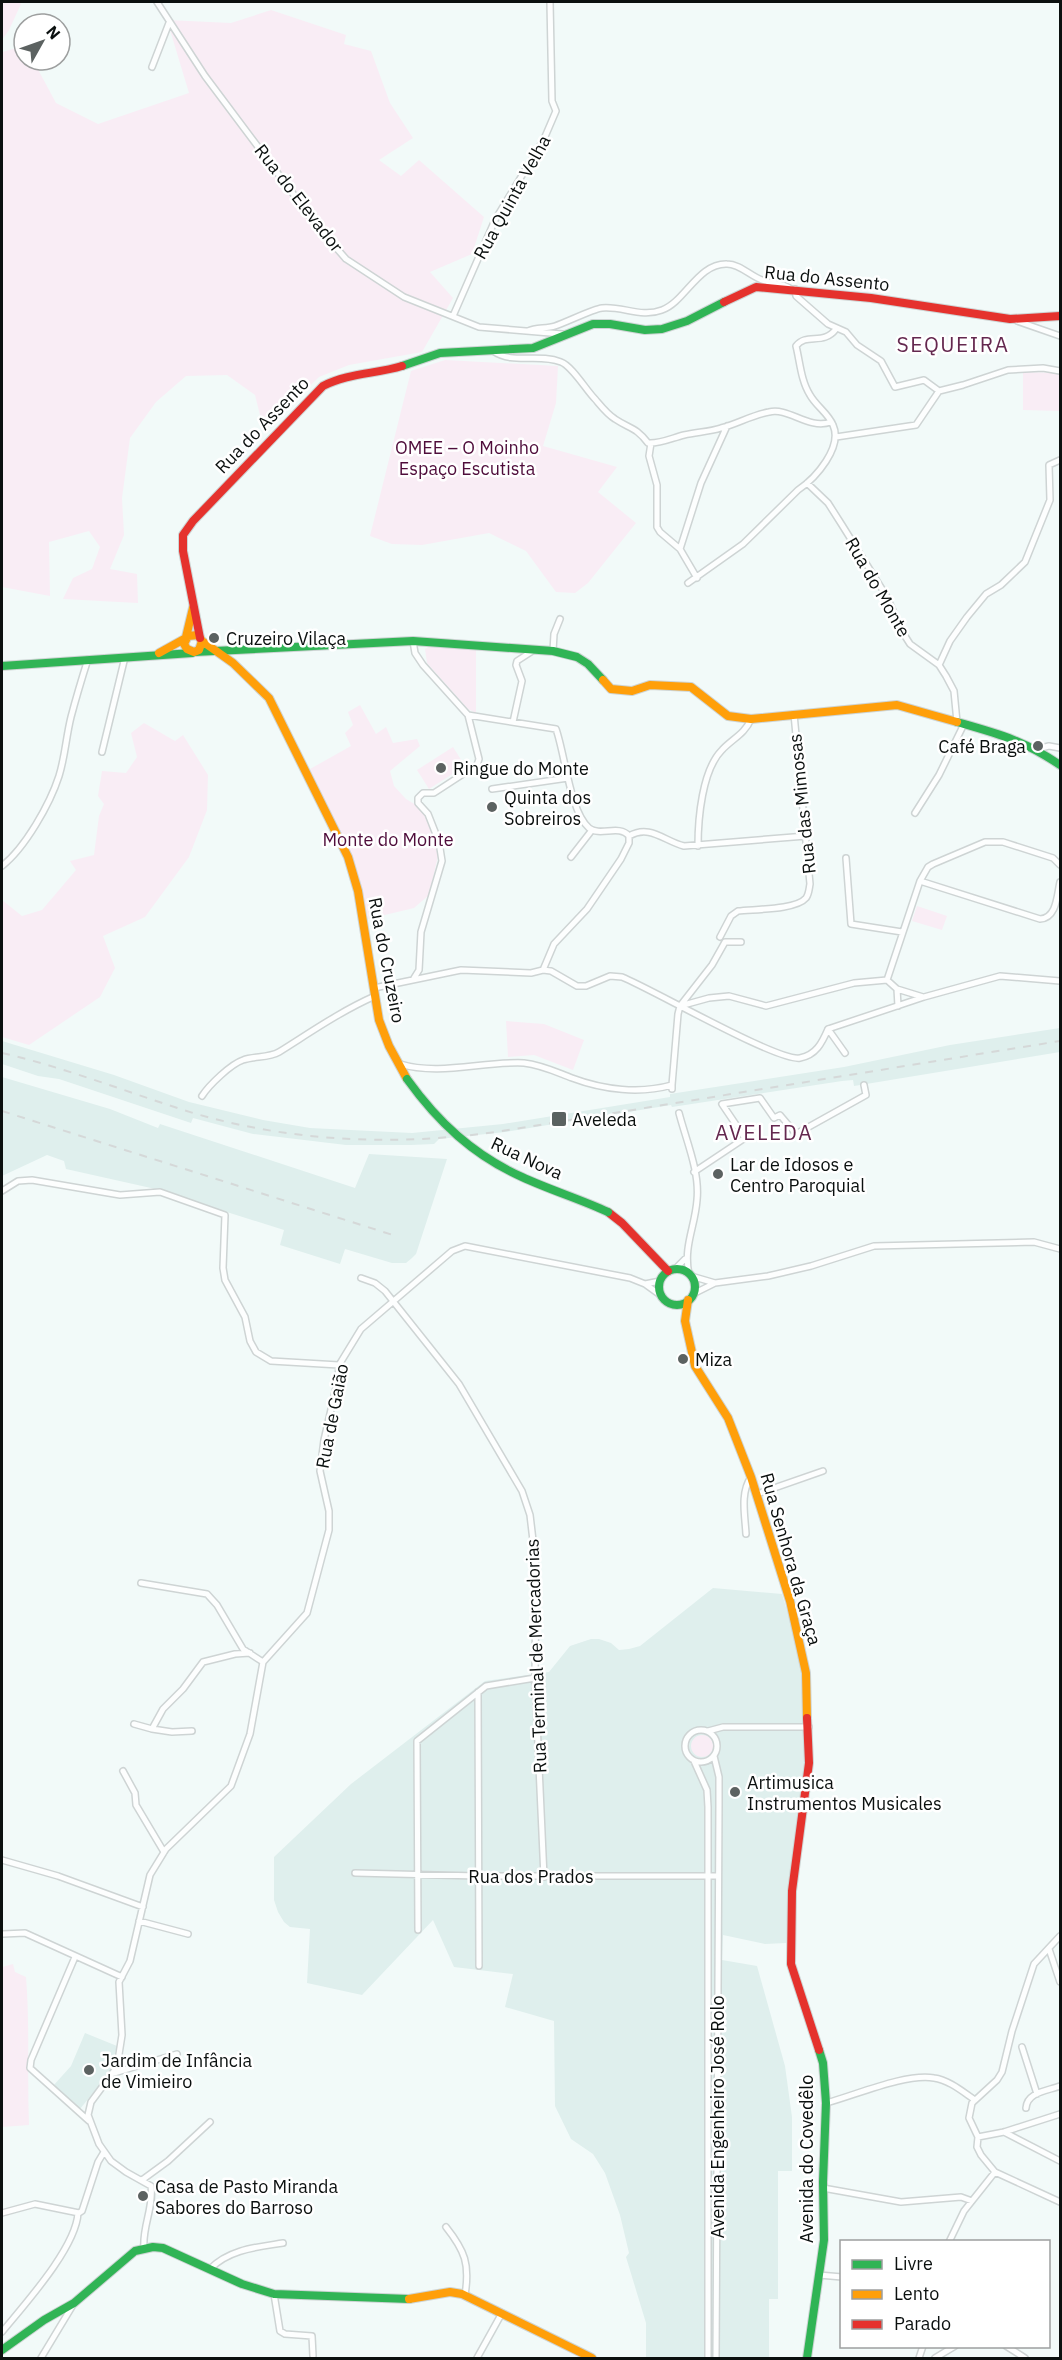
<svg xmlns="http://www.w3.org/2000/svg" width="1062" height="2360" viewBox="0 0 1062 2360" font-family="'IBM Plex Sans',sans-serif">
<rect width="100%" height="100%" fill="#f2faf9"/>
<!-- built -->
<path fill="#dfefed" d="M 1060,1028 L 1060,1052 L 854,1086 L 853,1080 L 842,1081 L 672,1107 L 671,1105 L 505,1132 L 439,1139 L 434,1144 L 411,1145 L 346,1145 L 253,1134 L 193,1118 L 191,1123 L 59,1079 L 38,1076 L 2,1064 L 2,1041 L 114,1075 L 189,1102 L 263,1120 L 310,1128 L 412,1133 L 503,1124 L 670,1097 L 670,1094 L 844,1067 L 950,1045 Z
M 2,1077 L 110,1109 L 158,1128 L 160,1124 L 355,1188 L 369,1154 L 447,1159 L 416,1254 L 412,1258 L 406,1263 L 392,1263 L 345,1249 L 340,1264 L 280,1245 L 284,1230 L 151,1188 L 66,1169 L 64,1161 L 47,1155 L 2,1176 Z
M 713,1588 L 782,1594 L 800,1654 L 806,1720 L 805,1764 L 788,1896 L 786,1943 L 765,1944 L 723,1935 L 722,1960 L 757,1966 L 785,2066 L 792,2117 L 792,2171 L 778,2171 L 778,2299 L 769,2299 L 769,2358 L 646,2358 L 646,2323 L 626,2257 L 629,2253 L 620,2215 L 605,2173 L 593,2154 L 571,2139 L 555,2106 L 554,2021 L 505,2007 L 513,1974 L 454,1967 L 433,1920 L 362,1995 L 307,1983 L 310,1929 L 290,1927 L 284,1922 L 278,1912 L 274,1900 L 274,1857 L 351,1784 L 485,1681 L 549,1672 L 570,1646 L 591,1639 L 599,1639 L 611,1643 L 619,1650 L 629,1649 L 640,1646 Z
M 85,2033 L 117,2046 L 110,2072 L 80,2109 L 53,2086 L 71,2066 Z"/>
<!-- green -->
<path fill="#f9edf5" d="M 2,2 L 19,2 L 21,4 L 9,30 L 2,40 Z
M 271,10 L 346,35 L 344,44 L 371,51 L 390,103 L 413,138 L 379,160 L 401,176 L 419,160 L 484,217 L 472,254 L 430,272 L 453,298 L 422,352 L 349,365 L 319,377 L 264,431 L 255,395 L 227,375 L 186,376 L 156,402 L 130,438 L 122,498 L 124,535 L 110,569 L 137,574 L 138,603 L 63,599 L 73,578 L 92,569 L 100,547 L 89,531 L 49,542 L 50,596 L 2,587 L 2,52 L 24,46 L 24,60 L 33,60 L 56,103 L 98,124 L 189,93 L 167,20 L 231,23 Z
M 445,360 L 558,366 L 556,403 L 543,446 L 617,467 L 598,492 L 636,523 L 588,583 L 575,593 L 556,592 L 526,551 L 489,533 L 422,545 L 392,544 L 370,536 L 411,371 Z
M 1023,372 L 1060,373 L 1060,411 L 1023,410 Z
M 430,646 L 476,650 L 476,713 L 468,709 L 427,663 L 425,649 Z
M 360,705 L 376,734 L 386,727 L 393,743 L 417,739 L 420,746 L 390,771 L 394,786 L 406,799 L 421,808 L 431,830 L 438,856 L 429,895 L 414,908 L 368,919 L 357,871 L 310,769 L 351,746 L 345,733 L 353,725 L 348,712 Z
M 144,723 L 175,741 L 183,735 L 208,775 L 207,810 L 189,857 L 145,917 L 103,936 L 115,968 L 100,997 L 29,1045 L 2,1037 L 2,900 L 22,916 L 42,910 L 76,870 L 70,861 L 94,855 L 99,816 L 104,804 L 98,796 L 102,771 L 126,773 L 137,757 L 131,733 Z
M 453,747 L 465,766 L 429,789 L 417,770 Z
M 917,906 L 947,916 L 942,930 L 912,921 Z
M 506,1021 L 544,1024 L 584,1040 L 573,1070 L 534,1055 L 508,1057 Z
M691 1746a11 11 0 1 1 22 0a11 11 0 1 1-22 0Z
M 13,1964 L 15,1972 L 26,1977 C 30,2026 27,2075 29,2125 L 2,2127 L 2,1967 Z"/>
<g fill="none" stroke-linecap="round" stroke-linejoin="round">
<!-- street casing -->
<g stroke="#ced4d4" stroke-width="8">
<path id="street" d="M 157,2 L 205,76 L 318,227 L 346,259 L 404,297 L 479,327 L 562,334
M 152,67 L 169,23
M 795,289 L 796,296 L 828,324 L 846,332 L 857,345 L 881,361 L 895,387 L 924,380 L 939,391 L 963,385 L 1008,370 L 1043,368 L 1060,371
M 453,316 L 495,220 L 544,139 L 556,111 L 552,101 L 550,2
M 1017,321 L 1060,336
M 528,331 C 536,327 546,329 555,326 C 567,322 593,309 602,308 C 623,306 641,318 662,310 C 685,302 698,263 727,264 C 741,264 752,278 765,281 C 774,284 783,283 791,289
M 493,351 C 513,365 538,353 561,362 C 572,366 586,390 595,399 C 601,406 607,414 615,419 C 630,429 636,427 648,443 C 660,444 672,438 684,435 C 696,432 709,432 721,428 C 737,424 752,415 769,412 C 789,407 808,430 831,422
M 836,437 L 916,425 L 939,391
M 651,443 L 649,456 L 657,485 L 657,527 L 660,532 L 680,549 L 697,578
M 807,483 L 828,503 L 842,525 L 887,597 L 903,633 L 910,644 L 939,665 L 946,676 L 954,691 L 957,722
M 680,549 L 701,483 L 727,426
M 688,583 L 743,544 L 798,490 C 816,478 843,447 833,425 C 828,413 816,406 810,395 C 801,381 800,362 796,346 C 807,332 823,346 836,329
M 413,641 L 415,653 L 423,665 L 468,715 L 556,729 C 565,754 570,812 589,828 C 600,837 619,824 629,836
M 553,651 L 554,634 L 560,619
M 939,665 L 950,641 L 967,617 L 986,594 L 1001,585 L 1025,562 L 1050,500 L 1049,465 L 1060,460
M 513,722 L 522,681 L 516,665 L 517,661 L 534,650
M 1037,749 L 1049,746 L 1060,748
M 102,752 L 125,657
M 492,789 L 568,778
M 915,813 L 939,775 L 964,724
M 629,836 C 650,824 664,841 684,846 L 806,836
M 698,846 C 698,819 702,770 722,750 C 732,739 745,734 751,719
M 571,857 L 592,830
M 846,858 L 851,924 L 902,932
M 2,866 C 25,848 50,804 59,776 C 65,757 66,737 71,717 C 76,698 82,678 88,659
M 920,881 L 1040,919 C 1057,918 1057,895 1060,882
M 720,937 L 731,916 L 738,911 C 754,909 796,910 806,898 C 809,894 809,889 810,884 L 794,714
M 543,970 L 554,944 L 587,909 L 621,859 L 629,843 L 629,836
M 414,978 L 419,970 L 421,932 L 442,861 L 439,842 L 428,814 L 418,803 L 418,798 L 423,793 L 434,793 L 477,765 L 479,759 L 468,715
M 887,980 L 920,881 L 928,867 L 933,864 L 985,842 L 1003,842 L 1053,858 L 1060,865
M 374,988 L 461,970 L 531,973 L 543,970 L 551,971 L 577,986 L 586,986 L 610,976 L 622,977 C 652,989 778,1062 800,1058 C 816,1055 822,1043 828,1029 L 924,997 L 1000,976 L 1060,981
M 897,989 L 898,1006
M 680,1006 L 709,998 L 729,996 L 766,1006 L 854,983 L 887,980 L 897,989 L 923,997
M 828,1029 L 845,1053
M 400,1064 C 440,1076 483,1061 524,1063 C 542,1065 556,1072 572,1078 C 604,1090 640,1094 672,1085 L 672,1089
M 672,1085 L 678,1014 L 680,1006 L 712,965 L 725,942 L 741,942
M 202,1096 C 209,1085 231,1064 243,1060 C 254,1056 269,1058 279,1052 C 311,1032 341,1011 375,996
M 679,1113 C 686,1140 700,1172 697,1200 C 695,1227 683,1247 689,1274
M 694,1172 L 745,1138 L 722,1104 L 760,1098 L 774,1118 L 780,1115 L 796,1134 L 866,1095 L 864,1085
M 2,1191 L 18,1181 L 32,1180 L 120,1195 L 160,1192 L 225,1215 L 223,1268 L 225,1280 L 245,1317 L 250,1341 L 256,1352 L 271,1361 L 339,1365
M 675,1269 L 685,1259
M 691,1276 L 715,1283
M 361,1278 L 375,1283 L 385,1291 L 459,1384 L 522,1491 L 530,1515 L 536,1566 L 535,1678 L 544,1877
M 645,1284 L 660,1281
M 693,1294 L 715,1283 L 768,1276 L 811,1266 L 874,1246 L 1034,1242 L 1060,1249
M 757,1494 L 823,1471
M 746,1534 C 745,1515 740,1493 751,1477
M 141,1583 L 207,1594 L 217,1605 L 243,1649 L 263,1662
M 478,1692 L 479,1966
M 134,1724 L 152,1729
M685 1746a16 16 0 1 1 32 0a16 16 0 1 1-32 0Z
M 192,1731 L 172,1732 L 152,1729 L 163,1709 L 183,1689 L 203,1662 L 235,1654 L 250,1653
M 708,1731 L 723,1727 L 809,1727
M 714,1756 L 719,1777 L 719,1803 L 716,2358
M 694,1761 L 707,1790 L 708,1807 L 708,2358
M 123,1771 L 135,1793 L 136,1805 L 164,1852
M 2,1860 L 58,1876 L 143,1907
M 355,1873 L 478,1876 L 717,1876
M 139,1921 L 188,1934
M 418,1930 L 417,1741 L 486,1686 L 535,1678
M 3,1934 L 25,1933 L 122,1977
M 1060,1936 L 1034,1964 L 1012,2031 L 1002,2072 L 997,2080 L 972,2103 L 969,2118 L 978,2137 L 977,2147 L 981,2155 L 995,2172 L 1060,2202
M 1049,1949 L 1060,1982
M 75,1957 L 31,2060 L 30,2068 L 89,2121
M 1022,2047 L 1037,2094
M 114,2073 L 177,2054
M 826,2103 C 856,2095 906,2073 934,2078 C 949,2080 963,2092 975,2100
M 1026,2108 C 1027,2092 1047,2091 1060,2086
M 1004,2132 L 1060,2161
M 978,2137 L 1004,2132 L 1060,2114
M 142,2180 L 168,2161 L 210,2122
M 823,2188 L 901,2202 L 961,2197 L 972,2201
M 2,2213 L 35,2204 L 79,2213 L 82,2211 L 98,2162 L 104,2152
M 446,2227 C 465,2251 470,2264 465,2295
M 949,2242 L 964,2211 L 995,2172
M 144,2248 C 142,2227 154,2207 151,2186 L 126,2172 L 111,2161 L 99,2144 L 88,2115 L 91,2102 L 117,2067 L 122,2035 L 119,1982 L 130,1961 L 150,1875 L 166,1849 L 231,1786 L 250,1734 L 263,1662 L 307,1613 L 329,1530 L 329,1511 L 320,1471 L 324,1440 L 338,1379 L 339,1365 L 361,1329 L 452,1251 L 465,1246 L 630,1278 L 645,1284 L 663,1297
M 210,2269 C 229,2249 258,2247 283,2243
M 819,2275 L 842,2277
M 274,2294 L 280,2331 L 285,2334 L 312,2336 L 313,2356
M 2,2332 C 24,2305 76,2248 78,2213
M 1006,2346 L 1025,2358
M 41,2358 L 73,2305
M 477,2358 L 502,2313
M 919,2358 L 923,2346
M 935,2358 L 955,2346"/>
</g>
<!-- fast casing -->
<g stroke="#ced4d4" stroke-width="10">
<path id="fast" d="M 402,366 L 440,353 L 533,348 L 593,324 L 610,324 L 645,330 L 662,329 L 687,321 L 724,302
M 194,652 L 413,641 L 553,651 L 577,657 L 588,664 L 603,680
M 2,666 L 192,653
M 957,722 C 999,734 1023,740 1060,765
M659 1287a18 18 0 1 1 36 0a18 18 0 1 1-36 0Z
M 2,2350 L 44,2320 L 74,2303 L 135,2251 L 153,2247 L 163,2248 L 242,2284 L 274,2294 L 409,2299
M 807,2358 L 824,2240 L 823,2182 L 826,2103 L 823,2063 L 819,2050"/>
</g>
<!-- slow casing -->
<g stroke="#ced4d4" stroke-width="10">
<path id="slow" d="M 186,637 L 193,608
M 202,641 L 199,650 L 194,652 L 187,649 L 184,644 L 188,636 L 198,635 L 202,641 L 233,663 L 269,698 L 348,857 L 358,891 L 379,1020 L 389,1046 L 407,1079
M 159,653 L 186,638
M 603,680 L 611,689 L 632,691 L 650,685 L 691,687 L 728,716 L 751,719 L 897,705 L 957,722
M 688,1300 L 685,1321 L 695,1366 L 728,1418 L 751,1477 L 790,1601 L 806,1673 L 807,1718
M 409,2299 L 450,2292 L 462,2294 L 592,2358"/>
</g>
<!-- jam casing -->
<g stroke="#ced4d4" stroke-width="10">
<path id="jam" d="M 724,302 L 756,287 L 871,298 L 1010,319 L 1060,316
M 200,638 L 183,551 L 183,535 L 193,521 L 323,386 C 348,373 376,374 402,366
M 608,1212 L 622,1223 L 668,1271
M 807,1718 L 809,1763 L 792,1891 L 791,1964 L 819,2050"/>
</g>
<!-- street -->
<use href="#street" stroke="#fdfefe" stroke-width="5"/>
<!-- fast -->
<use href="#fast" stroke="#30b455" stroke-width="8"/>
<!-- slow -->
<use href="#slow" stroke="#ff9f0a" stroke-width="8"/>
<!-- jam -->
<use href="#jam" stroke="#e5322d" stroke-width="8"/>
<!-- rail -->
<path stroke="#d5d8d8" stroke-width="2" stroke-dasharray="8 8" stroke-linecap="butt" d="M 2,1053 C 67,1068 129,1093 193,1113 C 293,1142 393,1146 496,1132 L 1060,1041
M 2,1111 L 396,1236"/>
<!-- fast-bridge casing -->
<g stroke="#ced4d4" stroke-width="10" stroke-linecap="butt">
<path id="fast-bridge" d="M 407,1079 C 438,1122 473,1155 522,1177 C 550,1190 580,1199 608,1212"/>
</g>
<!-- fast-bridge -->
<use href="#fast-bridge" stroke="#30b455" stroke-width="8"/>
</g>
<!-- markers -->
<g fill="#5c6261" stroke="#fff" stroke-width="2">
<circle cx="214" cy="638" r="6"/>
<circle cx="1038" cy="746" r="6"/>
<circle cx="441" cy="768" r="6"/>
<circle cx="492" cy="807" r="6"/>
<rect x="551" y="1111" width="16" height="16" rx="3"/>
<circle cx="718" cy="1174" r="6"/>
<circle cx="683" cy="1359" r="6"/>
<circle cx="735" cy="1792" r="6"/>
<circle cx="89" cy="2070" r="6"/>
<circle cx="143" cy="2196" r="6"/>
</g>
<g text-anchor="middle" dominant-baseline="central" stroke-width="5" stroke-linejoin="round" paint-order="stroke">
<!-- street labels -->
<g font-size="18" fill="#0b100f" stroke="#fff">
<text transform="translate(512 197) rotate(-61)">Rua Quinta Velha</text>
<text transform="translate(299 198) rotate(52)">Rua do Elevador</text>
<text transform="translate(827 278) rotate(6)">Rua do Assento</text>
<text transform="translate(262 425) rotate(-46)">Rua do Assento</text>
<text transform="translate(878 587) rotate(60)">Rua do Monte</text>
<text transform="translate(802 804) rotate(-96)">Rua das Mimosas</text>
<text transform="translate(387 960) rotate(79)">Rua do Cruzeiro</text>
<text transform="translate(527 1158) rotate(25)">Rua Nova</text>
<text transform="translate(332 1416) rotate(-79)">Rua de Gaião</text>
<text transform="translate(791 1559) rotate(74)">Rua Senhora da Graça</text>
<text transform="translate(536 1656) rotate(-92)">Rua Terminal de Mercadorias</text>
<text x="531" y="1876">Rua dos Prados</text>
<text transform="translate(717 2117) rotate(-90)">Avenida Engenheiro José Rolo</text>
<text transform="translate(806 2159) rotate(-90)">Avenida do Covedêlo</text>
</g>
<!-- park labels -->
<g font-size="18" fill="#4f0d3b" stroke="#fff">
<text x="467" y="447">OMEE – O Moinho<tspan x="467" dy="21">Espaço Escutista</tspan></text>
<text x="388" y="839">Monte do Monte</text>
</g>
<!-- poi labels -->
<g font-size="18" fill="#0b100f" stroke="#fff" text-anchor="start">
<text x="226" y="638">Cruzeiro Vilaça</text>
<text x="1026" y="746" text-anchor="end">Café Braga</text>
<text x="453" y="768">Ringue do Monte</text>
<text x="504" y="797">Quinta dos<tspan x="504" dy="21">Sobreiros</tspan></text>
<text x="572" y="1119">Aveleda</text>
<text x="730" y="1164">Lar de Idosos e<tspan x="730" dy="21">Centro Paroquial</tspan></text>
<text x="695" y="1359">Miza</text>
<text x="747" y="1782">Artimusica<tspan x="747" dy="21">Instrumentos Musicales</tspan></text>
<text x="101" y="2060">Jardim de Infância<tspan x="101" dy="21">de Vimieiro</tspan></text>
<text x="155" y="2186">Casa de Pasto Miranda<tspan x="155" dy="21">Sabores do Barroso</tspan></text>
</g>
<!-- quarter labels -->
<g font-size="21" letter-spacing="1.5" fill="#64284f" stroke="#fff">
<text x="953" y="344">SEQUEIRA</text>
<text x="764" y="1132">AVELEDA</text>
</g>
</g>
<!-- border -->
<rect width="1062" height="2360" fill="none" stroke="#0b100f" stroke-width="6"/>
<!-- legend -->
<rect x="840" y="2240" width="210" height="108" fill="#ffffff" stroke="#9d9f9f" stroke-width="1.5"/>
<rect x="852" y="2260" width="30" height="9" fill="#30b455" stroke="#9d9f9f" stroke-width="1.5"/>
<text x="894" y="2270" font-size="18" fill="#0b100f">Livre</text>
<rect x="852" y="2290" width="30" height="9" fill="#ff9f0a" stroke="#9d9f9f" stroke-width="1.5"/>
<text x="894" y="2300" font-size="18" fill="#0b100f">Lento</text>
<rect x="852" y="2320" width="30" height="9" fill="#e5322d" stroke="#9d9f9f" stroke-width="1.5"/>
<text x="894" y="2330" font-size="18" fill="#0b100f">Parado</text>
<!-- north arrow -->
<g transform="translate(42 42) rotate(50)"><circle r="28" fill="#ffffff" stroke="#9d9f9f" stroke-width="1.5"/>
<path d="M0-4.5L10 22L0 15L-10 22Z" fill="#5c6261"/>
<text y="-9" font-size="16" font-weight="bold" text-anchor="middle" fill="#0b100f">N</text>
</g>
</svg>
